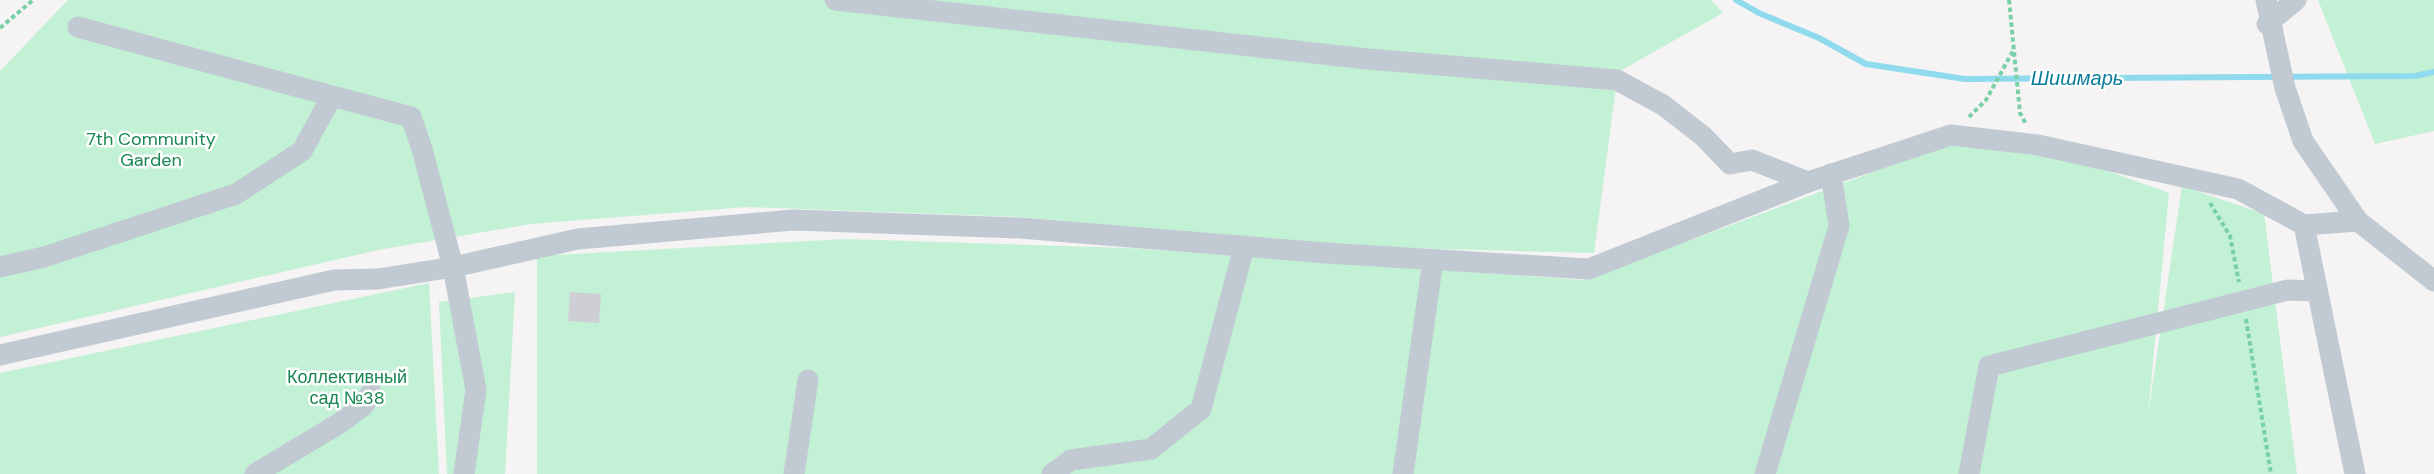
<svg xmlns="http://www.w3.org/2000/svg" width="2434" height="474" viewBox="0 0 2434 474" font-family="'DM Sans',sans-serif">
<rect width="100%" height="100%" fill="#f5f3f3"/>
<!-- green -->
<path fill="#c3f1d5" d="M 68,0 L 1711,0 L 1723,13 L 1618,72 L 1594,253 L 1332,246 L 1021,217 L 746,207 L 531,224 L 378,250 L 0,337 L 0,71 Z
M 2318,0 L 2434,0 L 2434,131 L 2375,144 Z
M 1951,143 L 2069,157 L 2169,193 L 2148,415 L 2182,186 L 2264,214 L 2297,474 L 537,474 L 537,256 L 846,239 L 1128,248 L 1584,280 Z
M 429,283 L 439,474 L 0,474 L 0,373 Z
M 515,292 L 505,474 L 447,474 L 439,302 Z"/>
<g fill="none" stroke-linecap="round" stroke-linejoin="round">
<!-- stream -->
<path stroke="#90daee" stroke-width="6" d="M 1736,0 L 1759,13 L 1819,38 L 1866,64 L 1965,79 L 2415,76 L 2434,72"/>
</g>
<!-- building -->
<path fill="#cdcfd5" d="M 570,292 L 601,294 L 599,323 L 568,321 Z"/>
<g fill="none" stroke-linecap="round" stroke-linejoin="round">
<!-- path -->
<path stroke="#7ad0a6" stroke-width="4" stroke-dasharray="4.5 3" stroke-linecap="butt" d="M 2009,0 L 2020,113 L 2026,124
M 0,28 L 33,0
M 1969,117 L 1986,100 L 2014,49
M 2210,203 L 2230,236 L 2239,282
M 2246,319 L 2271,474"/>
<!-- minor -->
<path stroke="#c1cad2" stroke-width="21" d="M 835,0 L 1368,59 L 1617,80 L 1663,105 L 1703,136 L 1730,164 L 1752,160 L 1808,182
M 2266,0 L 2285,88 L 2303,141 L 2358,221 L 2434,281
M 2267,24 L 2296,0
M 78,27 L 332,96
M 0,267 L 44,257 L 236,194 L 302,151 L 332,96 L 411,117 L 422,149 L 453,267 L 476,390 L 464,474
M 0,355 L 334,280 L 378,279 L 453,267 L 578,239 L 794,220 L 1020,228 L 1326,253 L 1589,269 L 1808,182 L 1951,135 L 2038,145 L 2238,189 L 2304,225
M 255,474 L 340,423 L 364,405 L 371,392
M 794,474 L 808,380
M 1052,474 L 1071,460 L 1151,449 L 1201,409 L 1244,247
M 1403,474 L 1433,260
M 1765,474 L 1839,226 L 1831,174
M 1969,474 L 1989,366 L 2288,290 L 2317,291
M 2355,474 L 2304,225 L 2358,221"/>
</g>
<g text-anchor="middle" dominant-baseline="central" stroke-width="5" stroke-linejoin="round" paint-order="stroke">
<!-- park labels -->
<g font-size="18" fill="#17864f" stroke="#fff">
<text x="151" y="139">7th Community<tspan x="151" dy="21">Garden</tspan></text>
<text x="347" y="377">Коллективный<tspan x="347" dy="21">сад №38</tspan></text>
</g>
<!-- water labels -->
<g font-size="20" font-style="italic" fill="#0c7c9b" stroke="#fff">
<text x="2077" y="78">Шишмарь</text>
</g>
</g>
</svg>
